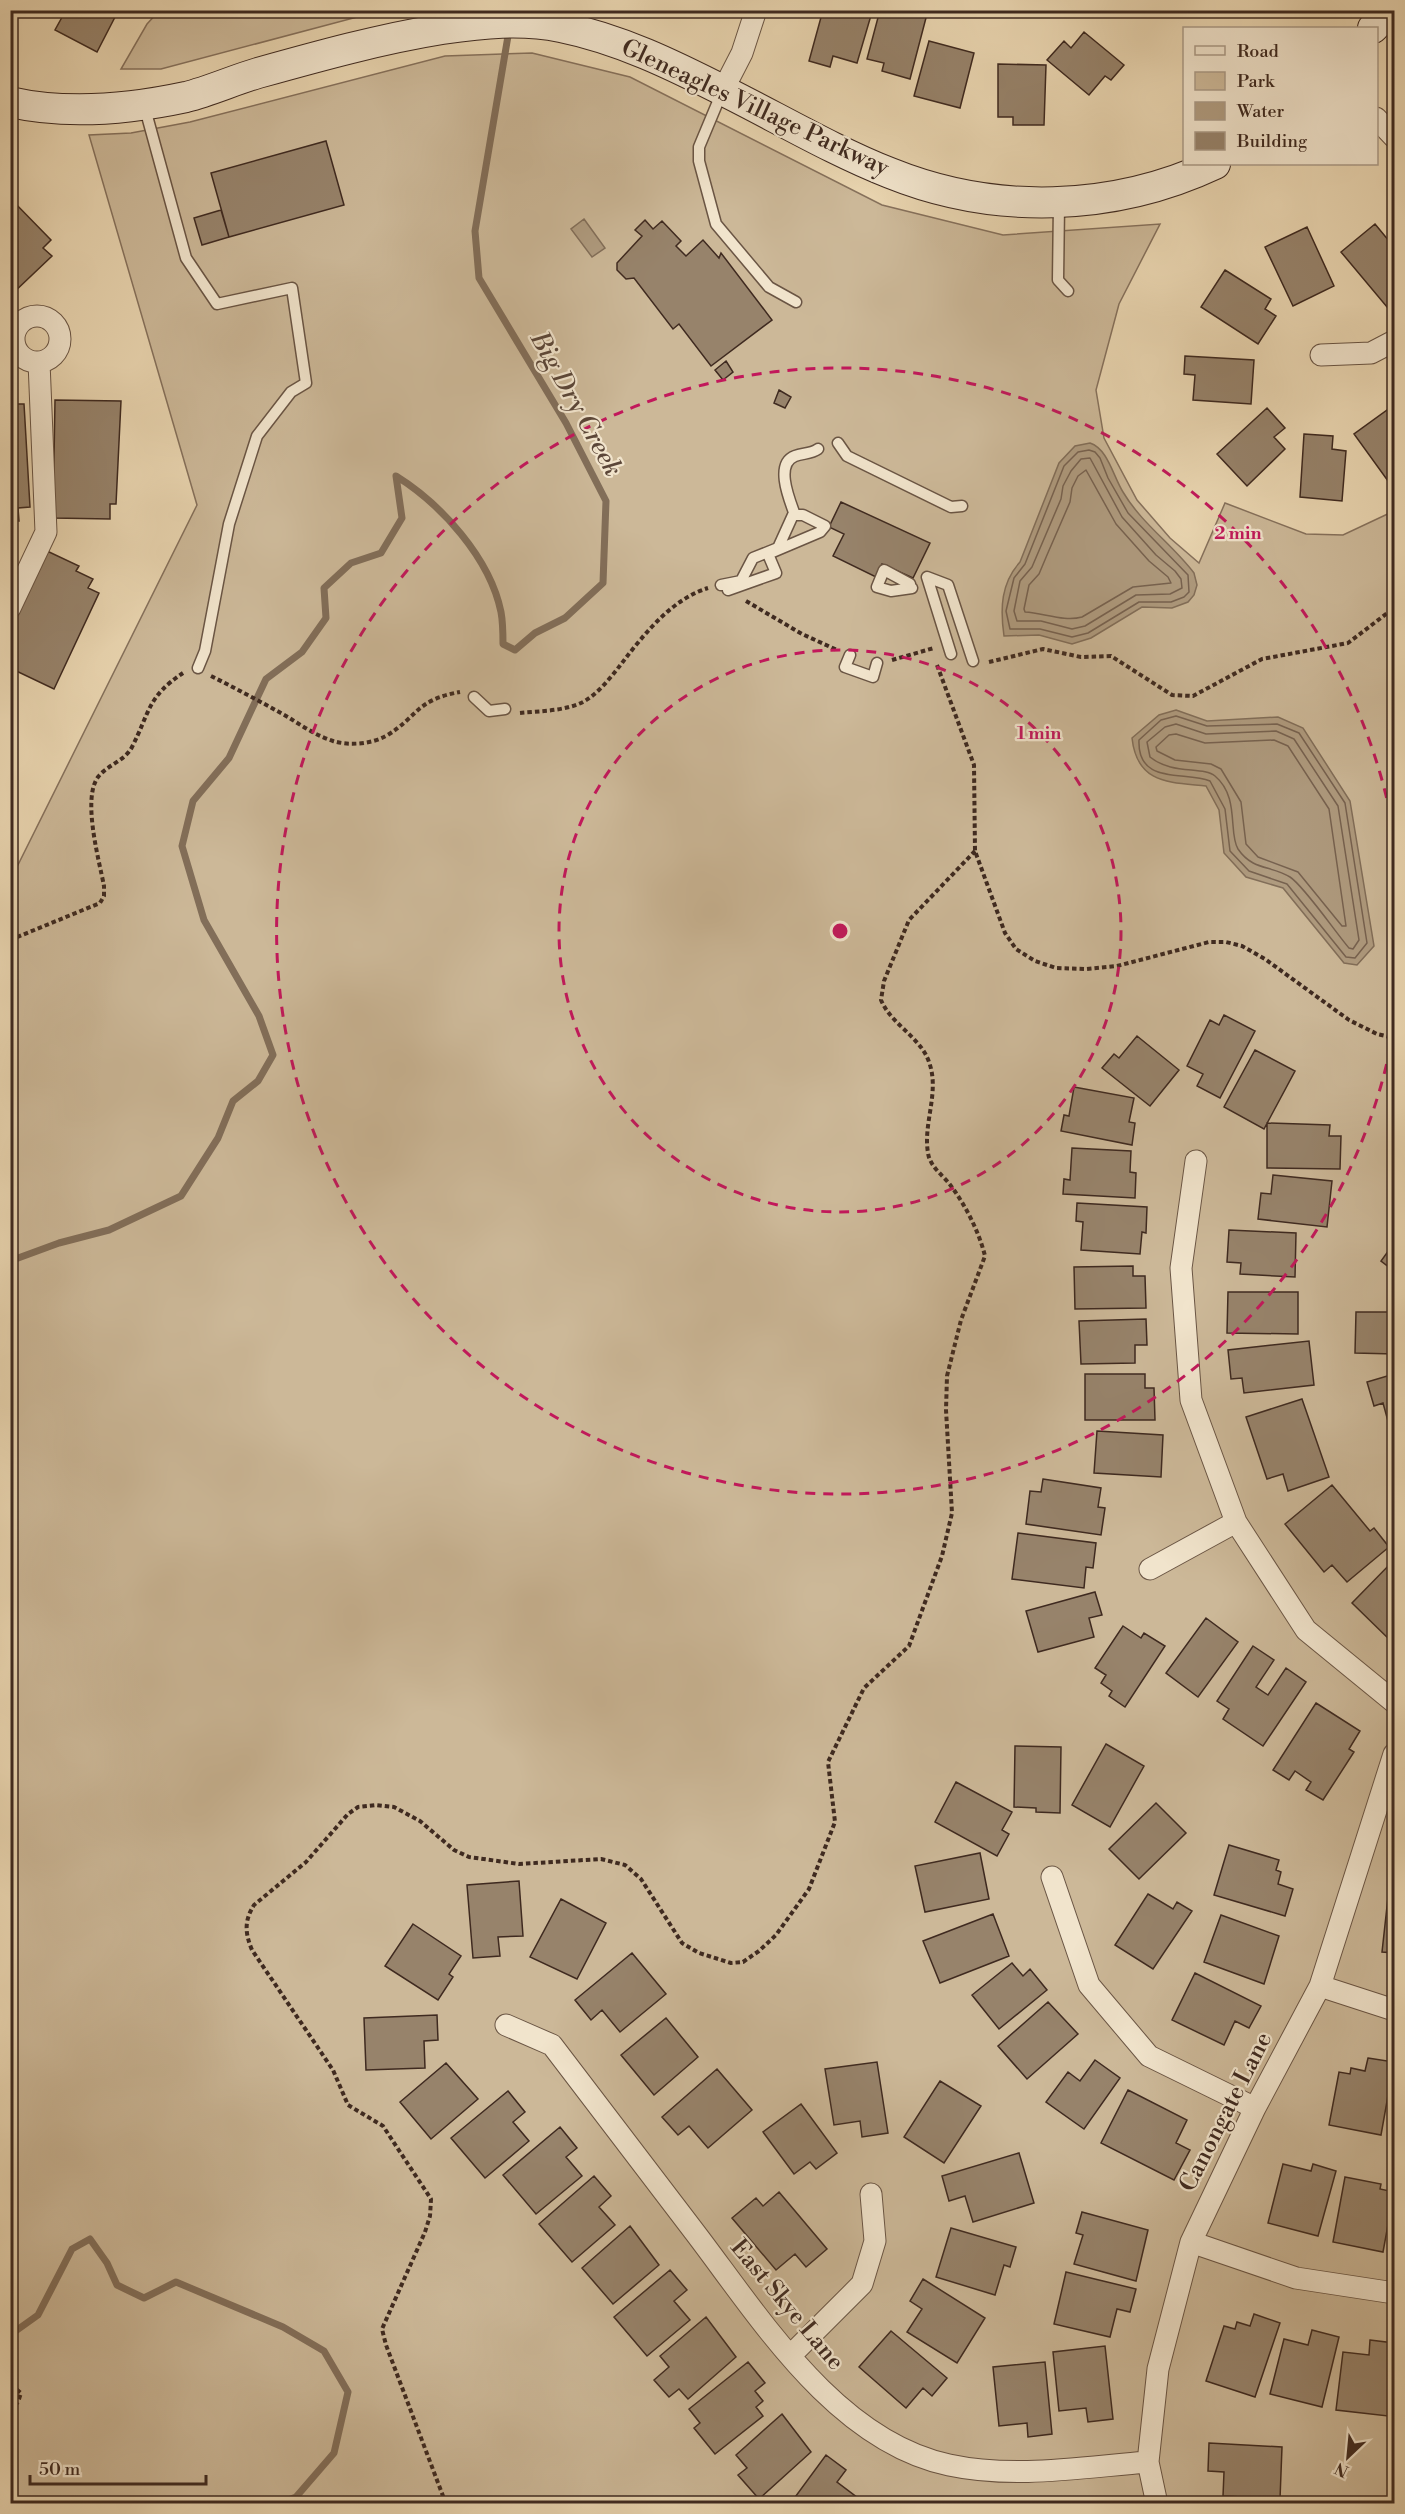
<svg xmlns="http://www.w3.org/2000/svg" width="1405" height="2514" viewBox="0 0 1405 2514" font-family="'Libre Bodoni',serif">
<rect width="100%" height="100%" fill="#e9d5b0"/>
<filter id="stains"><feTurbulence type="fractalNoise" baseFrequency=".00333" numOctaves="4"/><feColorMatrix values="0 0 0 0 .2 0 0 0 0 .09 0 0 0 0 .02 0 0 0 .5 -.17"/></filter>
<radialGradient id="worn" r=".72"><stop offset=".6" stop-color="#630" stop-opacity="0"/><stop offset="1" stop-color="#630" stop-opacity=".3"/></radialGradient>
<!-- green -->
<path fill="#ccb898" stroke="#86715c" stroke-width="1.5" d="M 160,10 L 380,10 L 380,11 L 161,69 L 121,69 L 147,24 Z
M 532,53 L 630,77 L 882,205 L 1003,235 L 1160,224 L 1119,304 L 1096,390 L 1104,438 L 1137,500 L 1170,538 L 1199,563 L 1225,503 L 1306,534 L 1343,535 L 1394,511 L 1394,2503 L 11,2503 L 11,879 L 197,505 L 89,135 L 131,133 L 190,122 L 445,56 Z"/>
<!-- water -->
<path fill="#af9b7f" stroke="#826e59" stroke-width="1.5" d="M 584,219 L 605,248 L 592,257 L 571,229 Z
M 1090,443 C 1108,449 1113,476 1123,492 C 1142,524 1172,544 1194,573 L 1197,585 L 1194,595 L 1188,602 L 1172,608 L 1142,607 L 1091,638 L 1072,644 L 1039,635 L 1004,636 C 1000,608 1001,583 1020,562 L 1059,463 L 1075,446 Z
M 1176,710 L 1207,721 L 1278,717 L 1303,728 L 1350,801 L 1374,946 L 1357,965 L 1344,963 L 1283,888 L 1246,877 L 1224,853 L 1219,810 L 1206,786 C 1169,782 1137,784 1132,738 L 1159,715 Z"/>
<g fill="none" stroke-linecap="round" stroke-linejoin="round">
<!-- shore -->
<path stroke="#776250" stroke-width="1.5" d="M 1089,450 L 1095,452 L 1100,458 L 1108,478 L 1128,513 L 1188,575 L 1189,592 L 1184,597 L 1171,602 L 1139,602 L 1088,633 L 1072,637 L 1040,629 L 1010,629 L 1006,611 L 1014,578 L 1025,564 L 1064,466 L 1078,452 Z
M 1090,458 L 1122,517 L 1156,555 L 1175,571 L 1181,579 L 1182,588 L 1170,594 L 1136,595 L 1085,626 L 1072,629 L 1041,621 L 1017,621 L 1014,611 L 1020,581 L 1032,567 L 1061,499 L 1063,486 L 1071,471 L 1081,459 Z
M 1086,470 L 1116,524 L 1149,561 L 1168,577 L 1171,583 L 1133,587 L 1082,617 C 1064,622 1044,613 1025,612 L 1024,609 L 1029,585 L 1039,574 L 1047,555 L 1070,502 L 1072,488 L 1078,476 Z
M 1176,716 L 1207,726 L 1277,724 L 1299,733 L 1345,803 L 1367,943 L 1355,958 L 1346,957 L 1287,884 L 1249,871 L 1230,851 L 1225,809 L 1210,781 C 1184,771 1137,785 1139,740 L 1161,720 Z
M 1176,724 L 1206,734 L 1276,731 L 1294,739 L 1338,806 L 1359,940 L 1353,949 L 1349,948 C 1336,933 1304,886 1290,877 C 1271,865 1253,871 1238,849 C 1228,833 1240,797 1215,776 C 1203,766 1172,775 1150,757 L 1147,742 L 1165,727 Z
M 1176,734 L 1205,743 L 1274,740 L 1288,746 L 1329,809 L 1346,926 L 1342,926 L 1298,872 L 1258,857 L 1246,844 L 1241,802 L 1221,769 L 1211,764 L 1175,760 L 1157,751 L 1156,747 L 1169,735 Z"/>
<!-- stream -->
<path stroke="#826e59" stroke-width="7" d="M 10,1261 L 59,1243 L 109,1230 L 181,1196 L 218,1138 L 233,1101 L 258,1081 L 273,1055 L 259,1016 L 204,920 L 182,846 L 193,801 L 229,758 L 266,679 L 302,652 L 326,618 L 324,588 L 351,563 L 381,553 L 402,518 L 396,476 C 441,504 490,558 501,612 C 503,623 503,634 503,644 L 515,650 L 535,633 L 565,618 L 603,583 L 606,501 L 566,423 L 479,278 L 475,231 L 508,36
M 10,2335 L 38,2315 L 72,2249 L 90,2239 L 107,2263 L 117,2285 L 144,2298 L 176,2282 L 283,2327 L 324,2351 L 348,2392 L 334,2453 L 296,2497 L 278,2504"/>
</g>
<!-- building -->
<path fill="#97836b" stroke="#3f2a20" stroke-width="1.5" d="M 66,10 L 73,14 L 74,10 L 102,10 L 115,17 L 97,52 L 55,30 Z
M 823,10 L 872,12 L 857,63 L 833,56 L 830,67 L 809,61 Z
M 880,10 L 913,10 L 927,14 L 910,79 L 882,71 L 884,63 L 867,59 Z
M 1073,10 L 1136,10 L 1135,17 L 1073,13 Z
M 1084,32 L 1124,65 L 1111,80 L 1105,76 L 1089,95 L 1047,60 L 1064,41 L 1071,48 Z
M 929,41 L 974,53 L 960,108 L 914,96 Z
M 998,64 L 1046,65 L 1044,125 L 1013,125 L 1013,117 L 998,117 Z
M 326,141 L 344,205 L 229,237 L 211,173 Z
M 10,198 L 51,240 L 43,248 L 52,256 L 12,294 Z
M 221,210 L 229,237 L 202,245 L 194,218 Z
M 645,220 L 653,229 L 662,221 L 681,241 L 676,246 L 686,256 L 703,240 L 719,258 L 721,253 L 772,320 L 711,366 L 679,324 L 673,329 L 634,278 L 626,279 L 617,270 L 617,263 L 642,236 L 635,230 Z
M 1375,224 L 1394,247 L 1394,301 L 1387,307 L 1341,252 Z
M 1307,227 L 1334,286 L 1293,306 L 1265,247 Z
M 1225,270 L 1271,299 L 1265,309 L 1276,316 L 1258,344 L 1201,307 Z
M 1185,356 L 1254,360 L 1251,404 L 1193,400 L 1195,375 L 1184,374 Z
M 726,361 L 733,372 L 723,380 L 715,370 Z
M 779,390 L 791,397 L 785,408 L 774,403 Z
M 55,400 L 121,401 L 116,504 L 110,504 L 110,519 L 53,518 Z
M 10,404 L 24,404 L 30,507 L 18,508 L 19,521 L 10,521 Z
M 1394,405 L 1394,477 L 1388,481 L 1354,434 Z
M 1267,408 L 1285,428 L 1274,437 L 1285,449 L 1247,486 L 1217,454 Z
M 1304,434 L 1333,436 L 1332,449 L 1346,451 L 1342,501 L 1300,497 Z
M 841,502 L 930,543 L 913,578 L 882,564 L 876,577 L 833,556 L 844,534 L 829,527 Z
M 47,551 L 79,566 L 76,571 L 93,579 L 88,588 L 99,593 L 54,689 L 10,668 L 10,628 Z
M 1224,1015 L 1255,1031 L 1220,1098 L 1197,1086 L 1203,1074 L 1187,1066 L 1210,1020 L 1219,1025 Z
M 1137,1036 L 1179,1070 L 1150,1106 L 1102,1068 L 1114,1054 L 1119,1058 Z
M 1255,1050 L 1295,1071 L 1264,1129 L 1224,1107 Z
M 1074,1087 L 1134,1098 L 1129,1122 L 1135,1123 L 1132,1145 L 1061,1131 L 1064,1115 L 1069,1116 Z
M 1267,1123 L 1330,1125 L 1329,1136 L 1341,1136 L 1340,1169 L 1267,1168 Z
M 1072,1148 L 1131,1151 L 1130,1172 L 1136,1173 L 1135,1198 L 1063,1194 L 1064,1179 L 1070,1180 Z
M 1273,1175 L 1332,1181 L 1327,1227 L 1258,1219 L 1261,1193 L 1271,1194 Z
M 1077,1203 L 1147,1207 L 1146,1233 L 1142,1232 L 1140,1254 L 1081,1250 L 1083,1222 L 1076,1221 Z
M 1229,1230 L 1296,1233 L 1295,1277 L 1240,1274 L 1241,1263 L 1227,1262 Z
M 1394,1243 L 1394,1271 L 1381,1261 Z
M 1133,1266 L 1133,1276 L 1145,1276 L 1146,1308 L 1075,1309 L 1074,1267 Z
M 1228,1292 L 1298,1292 L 1298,1334 L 1227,1333 Z
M 1356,1312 L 1394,1312 L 1394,1354 L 1355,1353 Z
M 1146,1319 L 1147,1345 L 1135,1345 L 1135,1363 L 1081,1364 L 1079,1321 Z
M 1309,1341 L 1314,1385 L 1244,1393 L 1242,1378 L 1231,1379 L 1228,1350 Z
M 1085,1374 L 1145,1374 L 1145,1388 L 1154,1388 L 1155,1420 L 1085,1420 Z
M 1394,1374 L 1394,1443 L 1383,1403 L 1374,1406 L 1367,1382 Z
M 1302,1399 L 1329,1477 L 1288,1491 L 1283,1474 L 1267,1479 L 1246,1417 Z
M 1097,1431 L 1163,1435 L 1161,1477 L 1094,1473 Z
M 1043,1479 L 1101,1488 L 1098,1507 L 1105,1508 L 1101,1535 L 1026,1524 L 1030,1491 L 1041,1492 Z
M 1332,1485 L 1370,1531 L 1374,1528 L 1389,1547 L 1347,1582 L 1332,1565 L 1324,1572 L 1285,1524 Z
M 1018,1533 L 1096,1543 L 1093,1568 L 1086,1567 L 1084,1588 L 1012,1579 Z
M 1394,1560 L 1394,1644 L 1352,1603 Z
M 1095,1592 L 1102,1615 L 1089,1618 L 1094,1637 L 1038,1652 L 1026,1611 Z
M 1206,1618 L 1238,1642 L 1198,1697 L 1166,1673 Z
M 1123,1626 L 1141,1638 L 1144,1633 L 1165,1646 L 1125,1707 L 1109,1696 L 1112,1691 L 1101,1683 L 1106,1675 L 1095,1668 Z
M 1253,1646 L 1274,1660 L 1256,1687 L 1268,1695 L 1286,1668 L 1306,1682 L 1263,1746 L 1223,1719 L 1229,1709 L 1217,1701 Z
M 1316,1703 L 1360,1731 L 1349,1749 L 1354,1752 L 1323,1800 L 1306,1790 L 1311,1782 L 1295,1771 L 1289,1780 L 1273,1770 Z
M 1106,1744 L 1144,1766 L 1110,1827 L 1072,1805 Z
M 1015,1746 L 1061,1747 L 1060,1813 L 1036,1812 L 1036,1808 L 1014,1807 Z
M 956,1782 L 1012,1812 L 1002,1830 L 1009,1834 L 997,1856 L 935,1822 Z
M 1156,1803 L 1186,1833 L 1139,1879 L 1109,1849 Z
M 1229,1845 L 1279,1860 L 1276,1870 L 1281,1872 L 1278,1884 L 1293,1889 L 1285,1916 L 1214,1895 Z
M 980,1853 L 989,1899 L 925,1912 L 915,1866 Z
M 1390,1879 L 1394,1879 L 1394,1953 L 1382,1952 Z
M 519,1881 L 523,1936 L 498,1937 L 500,1956 L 473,1958 L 467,1885 Z
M 1148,1894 L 1173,1909 L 1177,1902 L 1192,1911 L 1153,1969 L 1115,1945 Z
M 561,1899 L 606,1923 L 577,1979 L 530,1957 Z
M 993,1914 L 1009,1956 L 940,1983 L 923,1941 Z
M 1221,1915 L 1279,1936 L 1264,1984 L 1204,1962 Z
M 413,1924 L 461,1956 L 449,1974 L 453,1977 L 438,2000 L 385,1966 Z
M 632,1953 L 666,1994 L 620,2032 L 602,2010 L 591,2020 L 575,2000 Z
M 1012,1963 L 1023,1976 L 1030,1969 L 1047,1990 L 999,2029 L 972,1995 Z
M 1195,1973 L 1261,2006 L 1249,2028 L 1235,2021 L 1224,2045 L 1172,2020 Z
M 1048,2002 L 1078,2034 L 1027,2079 L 998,2046 Z
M 437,2015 L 438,2040 L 424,2041 L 425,2068 L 366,2070 L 364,2018 Z
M 666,2018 L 698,2057 L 654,2095 L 621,2055 Z
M 1368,2058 L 1394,2062 L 1381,2135 L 1329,2125 L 1339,2072 L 1350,2074 L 1351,2068 L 1365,2071 Z
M 1095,2060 L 1120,2078 L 1084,2129 L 1046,2102 L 1068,2072 L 1080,2081 Z
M 877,2062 L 888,2133 L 862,2137 L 860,2121 L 834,2125 L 825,2069 Z
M 446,2063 L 478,2099 L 431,2139 L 400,2102 Z
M 717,2069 L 752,2110 L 708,2148 L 689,2126 L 678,2135 L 662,2117 Z
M 940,2081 L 981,2106 L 944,2163 L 904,2137 Z
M 1128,2090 L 1187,2120 L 1176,2143 L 1190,2150 L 1174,2180 L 1101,2143 Z
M 508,2091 L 525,2112 L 513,2122 L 529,2141 L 485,2178 L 451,2138 Z
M 801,2104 L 837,2153 L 816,2169 L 810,2162 L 794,2174 L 763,2132 Z
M 560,2127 L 577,2148 L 566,2157 L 582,2176 L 536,2214 L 503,2175 Z
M 1019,2153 L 1034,2203 L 973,2222 L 965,2196 L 949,2201 L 942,2176 Z
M 1283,2164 L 1311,2171 L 1313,2164 L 1336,2171 L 1318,2236 L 1268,2223 Z
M 594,2176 L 611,2196 L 599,2207 L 615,2225 L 572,2262 L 539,2224 Z
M 1345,2177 L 1381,2184 L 1380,2189 L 1394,2192 L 1383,2252 L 1333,2242 Z
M 779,2192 L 827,2249 L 806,2267 L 795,2254 L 776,2270 L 732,2218 L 756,2198 L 763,2206 Z
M 1082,2212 L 1148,2230 L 1136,2281 L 1074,2264 L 1083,2235 L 1076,2233 Z
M 630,2226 L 659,2265 L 613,2304 L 582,2268 Z
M 951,2228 L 1016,2247 L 1010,2267 L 1004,2265 L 995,2295 L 936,2277 Z
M 670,2270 L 687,2290 L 674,2301 L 690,2320 L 647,2356 L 614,2317 Z
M 1066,2272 L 1136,2289 L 1130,2312 L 1117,2309 L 1110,2337 L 1054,2324 Z
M 923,2279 L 985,2318 L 957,2363 L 907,2332 L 922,2309 L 910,2301 Z
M 1254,2314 L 1280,2323 L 1255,2397 L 1206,2381 L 1224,2326 L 1235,2329 L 1237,2322 L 1250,2326 Z
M 706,2317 L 736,2357 L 688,2399 L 679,2389 L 669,2397 L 654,2380 L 669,2367 L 660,2356 Z
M 1312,2330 L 1339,2337 L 1322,2407 L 1270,2394 L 1284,2339 L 1308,2345 Z
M 891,2331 L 947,2378 L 932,2396 L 923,2388 L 906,2408 L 859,2367 Z
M 1370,2340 L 1394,2343 L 1388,2416 L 1336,2410 L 1343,2352 L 1369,2355 Z
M 1105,2346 L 1113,2419 L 1088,2422 L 1086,2408 L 1059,2411 L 1053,2352 Z
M 748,2362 L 765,2383 L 755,2391 L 763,2401 L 756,2407 L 763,2416 L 715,2454 L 694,2428 L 700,2423 L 689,2409 Z
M 1045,2362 L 1052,2434 L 1028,2437 L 1027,2423 L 999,2426 L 993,2367 Z
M 782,2414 L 811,2452 L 759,2499 L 738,2475 L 747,2468 L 736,2455 Z
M 1209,2443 L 1282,2447 L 1280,2499 L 1223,2496 L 1224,2472 L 1208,2471 Z
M 826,2455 L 846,2470 L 837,2482 L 858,2498 L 854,2504 L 790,2504 Z"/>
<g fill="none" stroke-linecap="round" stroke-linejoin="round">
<!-- lane casing -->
<g stroke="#6a5544" stroke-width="13">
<path id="lane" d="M 722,92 L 699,147 L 699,161 L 716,224 L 769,287 L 796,302
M 144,105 L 186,258 L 217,304 L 292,288 L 306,383 L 291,392 L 257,436 L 229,524 L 205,651 L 198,668
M 1059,205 L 1058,280 L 1068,291
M 838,443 L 847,456 L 951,507 L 962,506
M 795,515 C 790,501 774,464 795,456 C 803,453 811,454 818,449
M 910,584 L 884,570 L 877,587 L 891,591 L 912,588
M 721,585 L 741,581 L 753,558 L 778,548 L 793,515 L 803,515 L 825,526 L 820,532 L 768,554 L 776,573 L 728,590
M 951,654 L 927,577 L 948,585 L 973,661
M 850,655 L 845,667 L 873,677 L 877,663
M 474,697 L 489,711 L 505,709"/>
</g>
<!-- street casing -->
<g stroke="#6a5544" stroke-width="23">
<path id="street" d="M 723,90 L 742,53 L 756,10
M 1376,118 L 1394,137
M14 339a23 23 0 1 1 46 0a23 23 0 1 1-46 0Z
M 1321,355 L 1371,353 L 1394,341
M 10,608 L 46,532 L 39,362
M 1196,1161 L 1181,1268 L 1191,1400 L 1236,1522 L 1306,1630 L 1394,1702
M 1150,1569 L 1236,1522
M 1052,1877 L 1089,1985 L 1149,2056 L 1255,2108
M 1320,1986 L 1394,2010
M 506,2025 L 552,2045 C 599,2107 646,2168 693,2230 C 759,2316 835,2441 949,2465 C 1014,2479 1083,2467 1148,2462
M 1191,2242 L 1296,2278 L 1394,2293
M 790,2356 L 862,2284 L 875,2241 L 871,2194
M 1157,2504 L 1148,2462 L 1158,2369 L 1191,2242 L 1255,2108 L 1320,1986 L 1394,1754"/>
</g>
<!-- secondary casing -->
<g stroke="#3f2a20" stroke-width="32">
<path id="secondary" d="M 1373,28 L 1390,10
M 10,102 C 67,115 130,109 186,97 C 210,91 234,80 258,73 C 319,56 380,39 442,29 C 483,23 521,19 561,27 C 620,39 673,65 726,92 C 778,118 836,152 890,173 C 994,215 1113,212 1215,164"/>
</g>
<!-- path -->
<path stroke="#3f2a20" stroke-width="4" stroke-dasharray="4.5 3" stroke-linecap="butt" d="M 746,601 L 802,634 L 837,650
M 892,660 L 934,648
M 989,662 L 1043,649 L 1081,657 L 1111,656 L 1172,695 L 1193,696 L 1262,659 L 1348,643 L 1394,608
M 937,665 L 974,765 L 975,851 L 1005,933 L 1016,949 L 1035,961 L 1056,968 L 1086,969 L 1117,966 L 1209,942 L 1226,942 L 1242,946 L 1265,959 L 1349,1020 L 1377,1034 L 1394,1038
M 211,676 C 237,689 263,703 288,717 C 302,726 317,736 333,741 C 349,746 371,744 386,736 C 418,717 415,700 460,692
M 520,713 C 540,711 565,711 583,702 C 599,693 611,677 622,663 C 644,634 672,599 708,588
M 10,940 L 100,903 L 104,896 L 104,886 C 99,860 82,799 98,777 C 107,765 125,761 132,747 C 150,712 147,697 183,673
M 10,2389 L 15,2388 L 21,2393 L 18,2402 L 10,2411
M 446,2504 L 386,2345 L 382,2329 L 425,2232 L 430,2216 L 431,2199 L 383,2126 L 348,2105 L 333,2070 L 252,1950 C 245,1933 244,1921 254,1905 L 306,1862 L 348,1814 L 358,1807 L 376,1805 L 394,1807 L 420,1821 L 454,1850 L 469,1857 L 519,1864 L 601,1859 L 625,1865 L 641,1879 L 682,1943 L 699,1953 L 731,1963 L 743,1962 L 759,1951 L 776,1935 L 809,1889 L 835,1822 L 828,1762 L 864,1688 L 909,1646 L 942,1556 L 952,1513 L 946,1410 L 947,1376 L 961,1320 L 985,1256 C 979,1232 966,1206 951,1186 C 943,1175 930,1167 928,1153 C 923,1124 939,1094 930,1065 C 922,1037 892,1026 881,1000 L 884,981 L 909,920 L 975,851"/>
<!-- lane -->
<use href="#lane" stroke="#f1e4cc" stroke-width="10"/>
<!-- street -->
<use href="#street" stroke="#f1e4cc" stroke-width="21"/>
<!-- secondary -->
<use href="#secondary" stroke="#f1e4cc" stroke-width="30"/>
</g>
<!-- distance rings -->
<g fill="none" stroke="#c2185b" stroke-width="3" stroke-dasharray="10 8">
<circle cx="840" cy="931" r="281"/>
<path d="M1394 1029A563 563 0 1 1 1394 833"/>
</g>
<g text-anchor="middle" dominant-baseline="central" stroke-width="4.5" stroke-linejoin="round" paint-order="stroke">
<!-- street labels -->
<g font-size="24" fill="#3f2a20" stroke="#f1e4cc">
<text transform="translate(755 108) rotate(25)">Gleneagles Village Parkway</text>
<text transform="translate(1226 2112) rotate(-63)">Canongate Lane</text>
<text transform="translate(787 2305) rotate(50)">East Skye Lane</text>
</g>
<!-- water labels -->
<g font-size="26" font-style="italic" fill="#5b4638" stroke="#f1e4cc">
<text transform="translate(576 404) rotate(61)">Big Dry Creek</text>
</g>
</g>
<circle cx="840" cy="931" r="9" fill="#c2185b" stroke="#f1e4cc" stroke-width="3"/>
<g font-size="18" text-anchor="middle" font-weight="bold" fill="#c2185b" stroke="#f1e4cc" stroke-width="4.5" stroke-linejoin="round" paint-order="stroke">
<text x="1238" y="539">2 min</text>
<text x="1039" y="739">1 min</text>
</g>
<!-- margin -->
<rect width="1405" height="2514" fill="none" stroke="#e9d5b0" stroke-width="36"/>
<rect x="12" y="12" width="1381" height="2490" fill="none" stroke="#3f2a20" stroke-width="3"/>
<rect x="18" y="18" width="1369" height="2478" fill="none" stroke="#3f2a20" stroke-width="1.5"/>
<!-- legend -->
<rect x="1183" y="27" width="195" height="138" fill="#f1e4cc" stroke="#aa9a87" stroke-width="1.5"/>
<rect x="1195" y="46" width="30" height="9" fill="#f1e4cc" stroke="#aa9a87" stroke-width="1.5"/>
<text x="1237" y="57" font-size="18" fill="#3f2a20">Road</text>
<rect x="1195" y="72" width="30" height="18" fill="#ccb898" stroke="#aa9a87" stroke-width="1.5"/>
<text x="1237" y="87" font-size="18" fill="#3f2a20">Park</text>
<rect x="1195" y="102" width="30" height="18" fill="#af9b7f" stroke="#aa9a87" stroke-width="1.5"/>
<text x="1237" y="117" font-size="18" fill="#3f2a20">Water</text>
<rect x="1195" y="132" width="30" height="18" fill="#97836b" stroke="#aa9a87" stroke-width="1.5"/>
<text x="1237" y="147" font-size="18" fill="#3f2a20">Building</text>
<!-- north arrow -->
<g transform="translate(1348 2457) rotate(206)" stroke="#f1e4cc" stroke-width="4.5" paint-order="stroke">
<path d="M0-4.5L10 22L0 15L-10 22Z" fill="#3f2a20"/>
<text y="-9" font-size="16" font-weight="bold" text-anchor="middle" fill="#3f2a20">N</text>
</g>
<!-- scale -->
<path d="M30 2475v9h176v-9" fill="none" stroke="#3f2a20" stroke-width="3"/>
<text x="39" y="2475" font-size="18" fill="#3f2a20" stroke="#f1e4cc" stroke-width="4.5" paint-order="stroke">50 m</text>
<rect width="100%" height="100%" filter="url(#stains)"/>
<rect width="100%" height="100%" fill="url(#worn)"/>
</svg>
